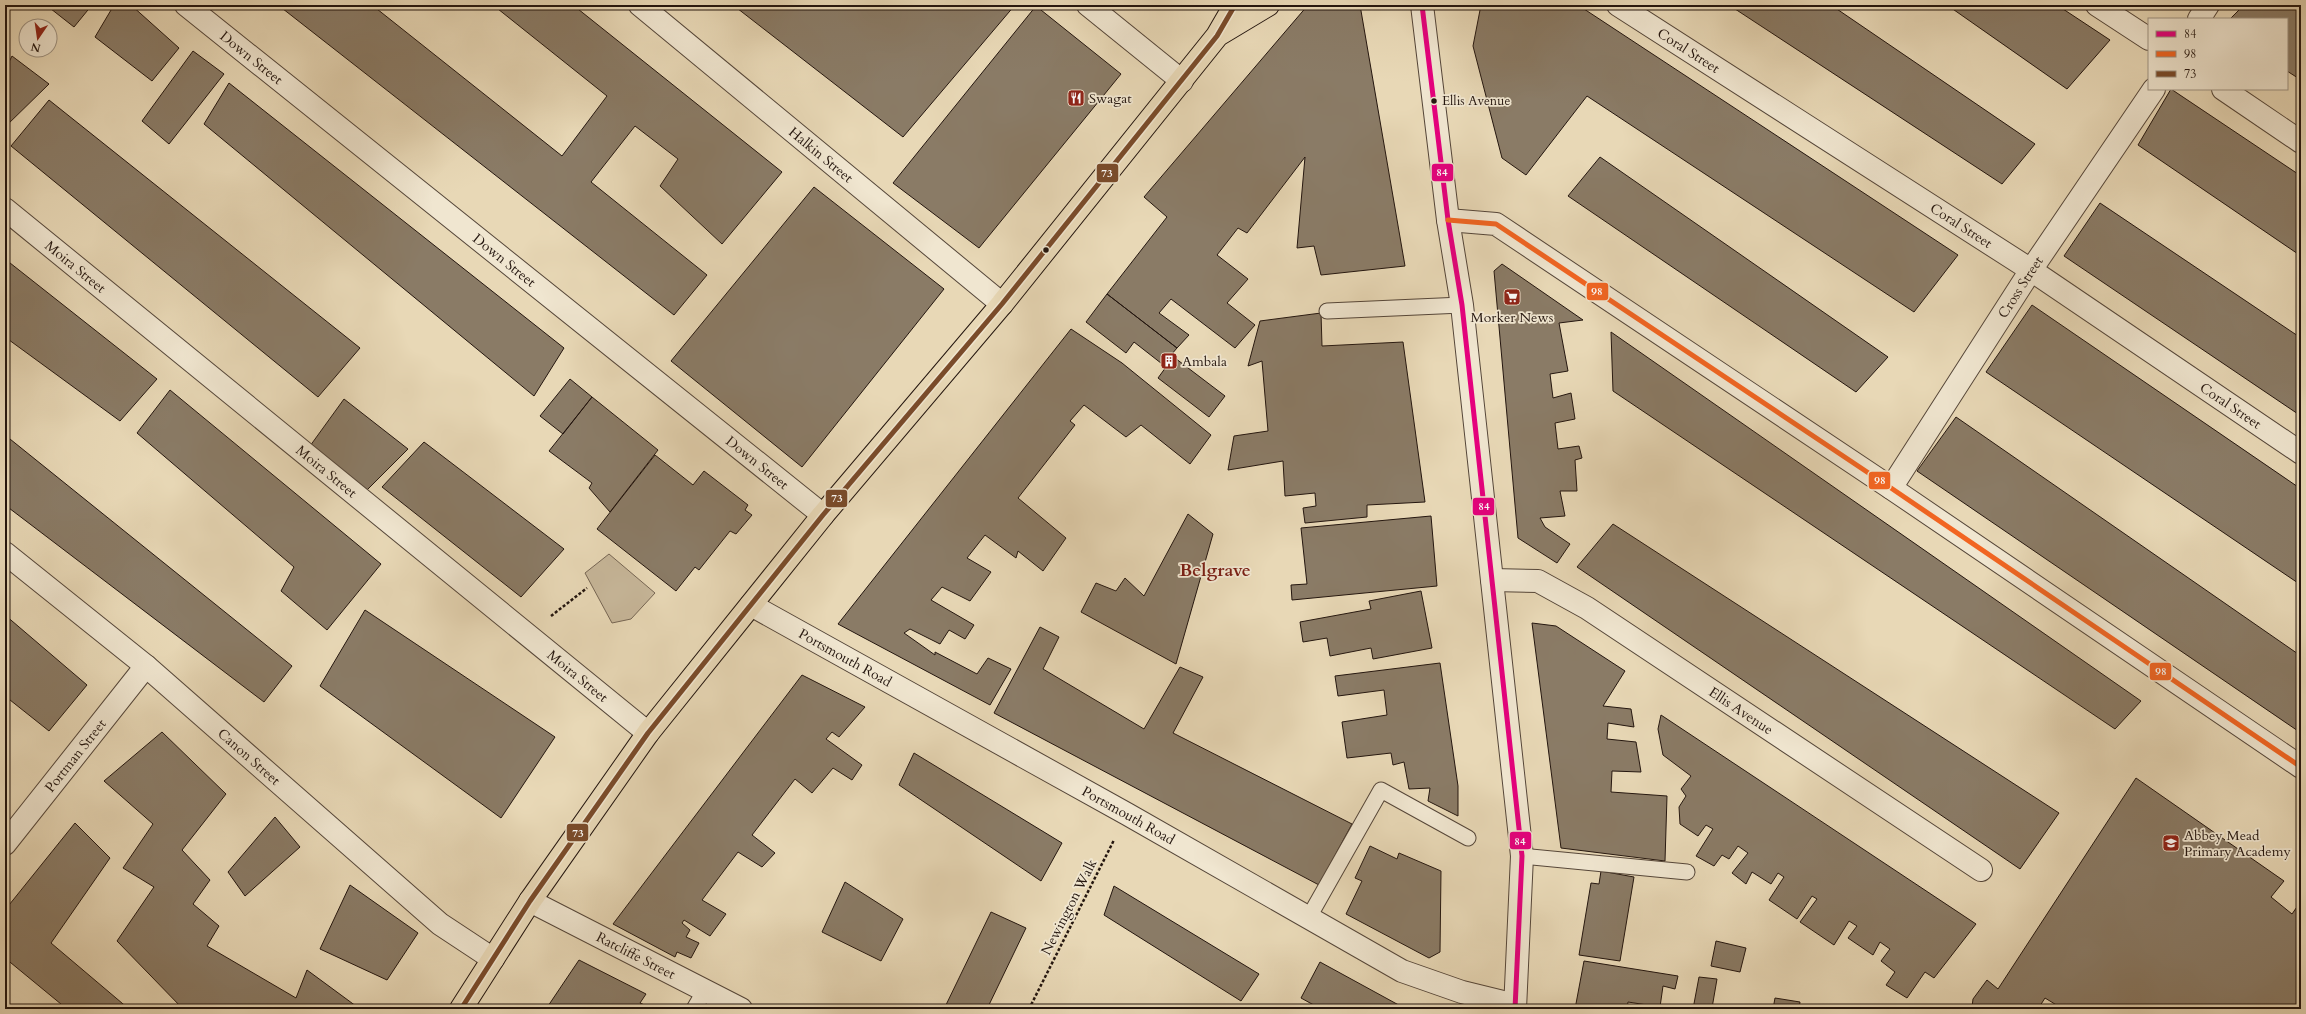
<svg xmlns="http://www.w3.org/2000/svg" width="2306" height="1014" viewBox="0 0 2306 1014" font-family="Cardo,serif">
<rect width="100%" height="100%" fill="#e8d8b6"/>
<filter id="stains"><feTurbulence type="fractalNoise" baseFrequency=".005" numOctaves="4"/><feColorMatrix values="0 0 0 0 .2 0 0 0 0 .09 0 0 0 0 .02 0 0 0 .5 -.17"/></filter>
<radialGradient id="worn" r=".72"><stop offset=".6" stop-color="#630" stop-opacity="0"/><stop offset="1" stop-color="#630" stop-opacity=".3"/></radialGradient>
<!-- green -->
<path fill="#c7b79a" stroke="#766654" d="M 609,554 L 655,593 L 631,619 L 612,623 L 585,573 Z"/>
<!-- building -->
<path fill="#8a7b66" stroke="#24160f" d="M 46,5 L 92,5 L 74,27 Z
M 114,5 L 131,5 L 179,48 L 152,81 L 95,37 Z
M 278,5 L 372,5 L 562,156 L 607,96 L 493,5 L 573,5 L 782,172 L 722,244 L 660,186 L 678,159 L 635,126 L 591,182 L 707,275 L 674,315 Z
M 733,5 L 1015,5 L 903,137 Z
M 1308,5 L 1360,5 L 1405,266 L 1321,275 L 1314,246 L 1297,248 L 1305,157 L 1247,233 L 1238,228 L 1217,255 L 1248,279 L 1227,303 L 1255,325 L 1235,348 L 1171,299 L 1159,313 L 1189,335 L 1177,348 L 1107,294 L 1167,217 L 1144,197 Z
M 1481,5 L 1578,5 L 1958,255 L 1914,312 L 1587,96 L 1526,175 L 1502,158 L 1473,46 Z
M 1729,5 L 1831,5 L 2035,144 L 2002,184 Z
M 1947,5 L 2057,5 L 2110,40 L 2067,89 Z
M 2244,5 L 2292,5 L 2301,11 L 2301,80 L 2287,71 L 2287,19 L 2230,19 Z
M 1036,6 L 1121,74 L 979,248 L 893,183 Z
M 193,51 L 224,74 L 169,144 L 142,121 Z
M 12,56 L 49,84 L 5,127 L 5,70 Z
M 229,83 L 564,348 L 534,396 L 204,124 Z
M 2171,89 L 2301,176 L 2301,256 L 2138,145 Z
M 49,100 L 360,348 L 318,397 L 11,146 Z
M 1600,157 L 1888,357 L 1856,392 L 1568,196 Z
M 814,187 L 944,289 L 802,467 L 671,361 Z
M 2100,203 L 2301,338 L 2301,416 L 2064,256 Z
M 5,259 L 157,379 L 120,421 L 5,337 Z
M 1502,264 L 1583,320 L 1559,323 L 1568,371 L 1550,374 L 1553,398 L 1571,393 L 1575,419 L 1555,423 L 1558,449 L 1579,446 L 1582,458 L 1575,460 L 1577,491 L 1560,491 L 1565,516 L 1540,518 L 1545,527 L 1570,544 L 1557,563 L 1518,538 L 1494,271 Z
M 1107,294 L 1177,348 L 1171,355 L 1225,396 L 1209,417 L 1158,378 L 1166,367 L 1134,342 L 1126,353 L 1086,322 Z
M 2032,305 L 2301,489 L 2301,585 L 1986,372 Z
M 1321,313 L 1322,346 L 1403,342 L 1425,502 L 1367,505 L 1367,517 L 1305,523 L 1303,508 L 1316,506 L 1315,493 L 1285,496 L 1283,461 L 1228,470 L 1234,436 L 1268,431 L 1262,361 L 1248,366 L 1260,321 Z
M 1071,329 L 1122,363 L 1211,435 L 1190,464 L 1141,425 L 1126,437 L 1084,405 L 1070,421 L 1075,425 L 1018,498 L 1066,538 L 1043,571 L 1018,551 L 1016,558 L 985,535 L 967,558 L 991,572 L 970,601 L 942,587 L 931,600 L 974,625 L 965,639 L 949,630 L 940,644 L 910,629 L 904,633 L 935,655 L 935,652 L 977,674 L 988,658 L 1011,669 L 990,705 L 838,624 Z
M 1611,332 L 2141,701 L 2115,729 L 1613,391 Z
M 570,379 L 592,397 L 563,434 L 540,416 Z
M 170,390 L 381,564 L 327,630 L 281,591 L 294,567 L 137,433 Z
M 592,397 L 658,450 L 610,512 L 589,488 L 592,483 L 549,451 Z
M 344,399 L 408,449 L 367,490 L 310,446 Z
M 1956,417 L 2301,656 L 2301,733 L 1917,471 Z
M 5,435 L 292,666 L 264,702 L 5,505 Z
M 424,442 L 564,549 L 521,597 L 382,487 Z
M 655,455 L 693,485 L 704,471 L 748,505 L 745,510 L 752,515 L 736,534 L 730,531 L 699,570 L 695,567 L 676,591 L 597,529 Z
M 1188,514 L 1213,534 L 1176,664 L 1081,612 L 1096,583 L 1116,591 L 1125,578 L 1144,596 Z
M 1431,516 L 1437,586 L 1292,600 L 1291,585 L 1307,584 L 1301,528 Z
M 1613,524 L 2059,813 L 2020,869 L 1577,567 Z
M 1421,591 L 1432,648 L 1373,659 L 1371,648 L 1330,656 L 1327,638 L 1303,642 L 1300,622 L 1371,609 L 1369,601 Z
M 365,610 L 555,737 L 501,818 L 320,686 Z
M 5,615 L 87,685 L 49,731 L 5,696 Z
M 1532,623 L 1556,626 L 1625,671 L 1603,706 L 1631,709 L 1634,727 L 1608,723 L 1607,739 L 1636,742 L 1641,772 L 1612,771 L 1611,792 L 1667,796 L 1665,861 L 1561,848 Z
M 1040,627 L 1059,637 L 1043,669 L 1144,729 L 1180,667 L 1203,677 L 1173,733 L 1352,824 L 1319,885 L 994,713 Z
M 1440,663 L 1458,786 L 1458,816 L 1428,801 L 1430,788 L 1409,789 L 1404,762 L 1393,765 L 1391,753 L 1347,758 L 1342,722 L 1387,715 L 1384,690 L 1338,696 L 1335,676 Z
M 802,675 L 865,707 L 839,737 L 832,732 L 826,739 L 862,765 L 852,780 L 833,768 L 812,793 L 795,779 L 752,835 L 775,853 L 762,867 L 738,852 L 702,900 L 726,914 L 710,936 L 684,920 L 682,923 L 690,930 L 686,937 L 699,943 L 691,958 L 677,952 L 675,957 L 613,924 Z
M 1661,715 L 1976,924 L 1934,978 L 1925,972 L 1907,998 L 1886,985 L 1895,972 L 1881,961 L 1890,949 L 1880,942 L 1873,955 L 1848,938 L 1857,926 L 1849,921 L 1834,945 L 1800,922 L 1817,899 L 1812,896 L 1797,919 L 1769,900 L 1784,877 L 1778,873 L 1771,884 L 1752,872 L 1746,884 L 1732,873 L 1748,853 L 1738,846 L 1729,859 L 1722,855 L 1714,866 L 1696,856 L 1713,829 L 1706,825 L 1698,836 L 1680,824 L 1679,807 L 1686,796 L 1681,789 L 1691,776 L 1663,755 L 1658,729 Z
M 162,732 L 226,794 L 182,850 L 210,880 L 193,904 L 219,926 L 207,946 L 296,998 L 307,970 L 360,1009 L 183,1009 L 117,941 L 154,887 L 123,868 L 153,824 L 104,781 Z
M 914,753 L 1062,843 L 1041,881 L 899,785 Z
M 2136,778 L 2284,881 L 2271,897 L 2292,914 L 2301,901 L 2301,1009 L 2063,1009 L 2045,998 L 2038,1009 L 1974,1009 L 1972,1007 L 1973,999 L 1987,980 L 1998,989 Z
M 275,817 L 300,847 L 245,896 L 228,872 Z
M 75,823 L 110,858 L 51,943 L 129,1009 L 67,1009 L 5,958 L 5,910 Z
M 1370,846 L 1397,859 L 1399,853 L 1441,871 L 1440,952 L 1429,958 L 1346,914 L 1362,881 L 1355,878 Z
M 1601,871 L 1634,877 L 1620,961 L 1579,955 L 1591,883 L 1599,884 Z
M 845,882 L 903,919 L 881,961 L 822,932 Z
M 350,885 L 418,933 L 387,980 L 320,949 Z
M 1114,886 L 1259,974 L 1241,1001 L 1104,915 Z
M 991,912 L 1026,928 L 987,1009 L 944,1009 Z
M 1716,941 L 1746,948 L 1740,972 L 1711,966 Z
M 579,960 L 646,994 L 640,1003 L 654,1009 L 546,1009 Z
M 1584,961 L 1678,976 L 1675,989 L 1663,986 L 1660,1007 L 1628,1002 L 1627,1009 L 1575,1009 Z
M 1320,962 L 1406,1009 L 1321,1009 L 1301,998 Z
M 1699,977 L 1717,979 L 1712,1008 L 1715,1009 L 1693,1009 Z
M 1775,998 L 1800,1002 L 1799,1009 L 1773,1009 Z"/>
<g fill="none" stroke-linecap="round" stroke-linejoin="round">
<!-- service casing -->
<g stroke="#554639" stroke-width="17">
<path id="service" d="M 1327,311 L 1462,305
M 1522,856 L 1687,872
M 1309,917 L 1381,790 L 1468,838
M 694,1009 L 705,990"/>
</g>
<!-- minor casing -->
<g stroke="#554639" stroke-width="24">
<g id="minor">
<path id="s1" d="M 186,5 L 823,515"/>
<path id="s2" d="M 640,5 L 1002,304"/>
<path d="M 1088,5 L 1182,81"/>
<path id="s3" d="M 1618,5 L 2031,270 L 2301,453"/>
<path d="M 2097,5 L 2149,39"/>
<path d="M 2199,19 L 2208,5"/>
<path d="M 2223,89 L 2301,142"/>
<path id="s4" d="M 5,209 L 648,733"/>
<path d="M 1448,220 L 1496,224 L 1891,488 L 2301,767"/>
<path id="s5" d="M 1891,488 L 2031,270 L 2154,89"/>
<path id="s6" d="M 5,553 L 146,666 L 440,924 L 493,959"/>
<path id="s7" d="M 1492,580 L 1538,581 L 1587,608 L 1981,870"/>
<path id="s8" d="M 751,605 L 1127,814 L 1402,971 L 1462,992 L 1515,1005"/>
<path id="s9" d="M 5,844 L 146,666"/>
<path id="s10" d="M 530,901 L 741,1009"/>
</g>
</g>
<!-- tertiary casing -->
<g stroke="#554639" stroke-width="24">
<path id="tertiary" d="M 1422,5 L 1448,220 L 1462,305 L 1522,856 L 1515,1009"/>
</g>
<!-- primary casing -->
<g stroke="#24160f" stroke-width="24">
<path id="primary" d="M 1218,35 L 1268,5
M 461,1009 L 530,901 L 648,733 L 823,515 L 1002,304 L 1217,36 L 1235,5"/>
</g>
<!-- path -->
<path stroke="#24160f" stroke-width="2.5" stroke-dasharray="3 2" stroke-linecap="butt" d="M 551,616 L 587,588
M 1029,1009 L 1114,840"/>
<!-- service -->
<use href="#service" stroke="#f0e6d0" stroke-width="15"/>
<!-- minor -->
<use href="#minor" stroke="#f0e6d0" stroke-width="22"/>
<!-- tertiary -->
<use href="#tertiary" stroke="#f0e6d0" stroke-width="22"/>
<!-- primary -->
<use href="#primary" stroke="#e8d8b6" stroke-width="22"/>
<!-- bus-1 casing -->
<g stroke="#f0e6d0" stroke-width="8">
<path id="bus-1" d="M 1422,5 L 1448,220 L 1462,305 L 1522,856 L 1515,1009"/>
</g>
<!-- bus-2 casing -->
<g stroke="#f0e6d0" stroke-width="8">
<path id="bus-2" d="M 1448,220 L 1496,224 L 1891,488 L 2301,767"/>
</g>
<!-- bus-3 casing -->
<g stroke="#f0e6d0" stroke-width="8">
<path id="bus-3" d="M 461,1009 L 530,901 L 648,733 L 823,515 L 1002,304 L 1217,36 L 1235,5"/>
</g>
<!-- bus-1 -->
<use href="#bus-1" stroke="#e5007d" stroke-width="5"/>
<!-- bus-2 -->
<use href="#bus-2" stroke="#f26522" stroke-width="5"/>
<!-- bus-3 -->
<use href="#bus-3" stroke="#7a4b2a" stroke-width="5"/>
</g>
<!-- icons -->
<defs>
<g id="restaurant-square" transform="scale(0.9)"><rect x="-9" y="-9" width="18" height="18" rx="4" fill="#8f2418" stroke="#f0e6d0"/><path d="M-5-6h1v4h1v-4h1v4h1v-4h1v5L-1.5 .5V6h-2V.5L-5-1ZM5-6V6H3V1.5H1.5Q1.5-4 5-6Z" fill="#fff"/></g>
<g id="supermarket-square" transform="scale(0.9)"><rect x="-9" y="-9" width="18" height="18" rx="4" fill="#8f2418" stroke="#f0e6d0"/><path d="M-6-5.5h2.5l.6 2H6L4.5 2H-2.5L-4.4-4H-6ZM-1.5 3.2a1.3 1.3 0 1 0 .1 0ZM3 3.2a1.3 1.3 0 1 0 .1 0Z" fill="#fff"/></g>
<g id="building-square" transform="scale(0.9)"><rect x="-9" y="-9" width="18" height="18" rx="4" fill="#8f2418" stroke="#f0e6d0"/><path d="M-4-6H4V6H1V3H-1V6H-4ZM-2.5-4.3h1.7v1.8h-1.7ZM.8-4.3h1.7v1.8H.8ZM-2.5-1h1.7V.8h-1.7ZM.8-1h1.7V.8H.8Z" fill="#fff"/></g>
<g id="school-square" transform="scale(0.9)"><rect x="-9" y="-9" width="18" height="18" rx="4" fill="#8f2418" stroke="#f0e6d0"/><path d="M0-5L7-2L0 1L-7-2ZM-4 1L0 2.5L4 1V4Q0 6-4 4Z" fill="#fff"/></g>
</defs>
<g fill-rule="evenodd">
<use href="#restaurant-square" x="1076" y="98"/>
<use href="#supermarket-square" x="1512" y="297"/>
<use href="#building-square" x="1169" y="361"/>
<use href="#school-square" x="2171" y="843"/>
</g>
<!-- markers -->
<g fill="#24160f" stroke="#f0e6d0" stroke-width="1.5">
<circle cx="1434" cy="101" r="3.5"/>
<circle cx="1046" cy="250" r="3.5"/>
</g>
<g text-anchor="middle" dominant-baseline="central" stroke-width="3.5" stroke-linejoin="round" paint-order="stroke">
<!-- bus labels -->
<g font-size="13" fill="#24160f" stroke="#f0e6d0" text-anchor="start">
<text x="1442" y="101">Ellis Avenue</text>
</g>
<!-- street labels -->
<g font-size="14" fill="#24160f" stroke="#f0e6d0">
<text stroke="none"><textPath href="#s3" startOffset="84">Coral Street</textPath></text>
<text stroke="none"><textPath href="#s1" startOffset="84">Down Street</textPath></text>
<text stroke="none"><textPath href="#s2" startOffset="235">Halkin Street</textPath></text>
<text stroke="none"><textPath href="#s3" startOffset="408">Coral Street</textPath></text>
<text stroke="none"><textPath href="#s1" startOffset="408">Down Street</textPath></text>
<text stroke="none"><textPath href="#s4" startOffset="91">Moira Street</textPath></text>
<text stroke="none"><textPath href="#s5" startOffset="239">Cross Street</textPath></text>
<text stroke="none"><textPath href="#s3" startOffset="732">Coral Street</textPath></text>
<text stroke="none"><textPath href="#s1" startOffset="732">Down Street</textPath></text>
<text stroke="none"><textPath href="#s4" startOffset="415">Moira Street</textPath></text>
<text stroke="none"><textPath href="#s8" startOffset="108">Portsmouth Road</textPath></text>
<text stroke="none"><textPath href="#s4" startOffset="739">Moira Street</textPath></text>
<text stroke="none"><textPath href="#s7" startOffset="287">Ellis Avenue</textPath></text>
<text stroke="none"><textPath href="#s9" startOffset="113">Portman Street</textPath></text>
<text stroke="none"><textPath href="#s6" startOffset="318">Canon Street</textPath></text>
<text stroke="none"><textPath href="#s8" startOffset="432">Portsmouth Road</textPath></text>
<text transform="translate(1069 907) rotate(-63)">Newington Walk</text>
<text stroke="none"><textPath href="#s10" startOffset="119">Ratcliffe Street</textPath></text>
</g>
<!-- poi labels -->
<g font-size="14" fill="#24160f" stroke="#f0e6d0" text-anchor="start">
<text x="1089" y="98">Swagat</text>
<text x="1512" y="317" text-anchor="middle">Morker News</text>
<text x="1182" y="361">Ambala</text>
<text x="2184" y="835">Abbey Mead<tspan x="2184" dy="16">Primary Academy</tspan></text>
</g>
<!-- district labels -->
<g font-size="18" font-weight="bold" fill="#7a1f14" stroke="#f0e6d0">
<text x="1215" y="570">Belgrave</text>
</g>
</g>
<g stroke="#f0e6d0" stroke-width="1.5">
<rect x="1431" y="163" width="23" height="19" rx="4" fill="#e5007d"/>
<rect x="1096" y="163" width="23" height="20" rx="4" fill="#7a4b2a"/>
<rect x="1586" y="282" width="23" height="19" rx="4" fill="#f26522"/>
<rect x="1868" y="471" width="23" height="19" rx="4" fill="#f26522"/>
<rect x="825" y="489" width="23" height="19" rx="4" fill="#7a4b2a"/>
<rect x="1472" y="497" width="23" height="19" rx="4" fill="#e5007d"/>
<rect x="2149" y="662" width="23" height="19" rx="4" fill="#f26522"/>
<rect x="566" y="823" width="23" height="19" rx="4" fill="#7a4b2a"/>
<rect x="1509" y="831" width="23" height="19" rx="4" fill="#e5007d"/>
</g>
<g font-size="11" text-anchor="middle" font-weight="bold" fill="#fff">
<text x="1442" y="176">84</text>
<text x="1107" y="177">73</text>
<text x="1597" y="295">98</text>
<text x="1880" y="484">98</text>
<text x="837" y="502">73</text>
<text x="1484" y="510">84</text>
<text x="2161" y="675">98</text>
<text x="578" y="837">73</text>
<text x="1520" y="845">84</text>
</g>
<!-- margin -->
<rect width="2306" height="1014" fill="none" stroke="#e8d8b6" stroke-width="20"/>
<rect x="6" y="6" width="2294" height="1002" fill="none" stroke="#24160f" stroke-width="2"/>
<rect x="10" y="10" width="2286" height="994" fill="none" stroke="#24160f"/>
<!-- legend -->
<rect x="2148" y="18" width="140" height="72" fill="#f0e6d0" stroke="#9e9383"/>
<rect x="2156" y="31" width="20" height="6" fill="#e5007d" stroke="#9e9383"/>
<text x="2184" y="38" font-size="12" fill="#24160f">84</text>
<rect x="2156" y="51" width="20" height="6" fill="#f26522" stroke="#9e9383"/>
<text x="2184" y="58" font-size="12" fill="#24160f">98</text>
<rect x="2156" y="71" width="20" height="6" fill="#7a4b2a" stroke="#9e9383"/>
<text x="2184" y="78" font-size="12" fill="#24160f">73</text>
<!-- north arrow -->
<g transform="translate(38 38) rotate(193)"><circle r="19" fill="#f0e6d0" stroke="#9e9383"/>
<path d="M0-3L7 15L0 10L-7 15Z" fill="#8f2418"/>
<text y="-6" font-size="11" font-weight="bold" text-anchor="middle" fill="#24160f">N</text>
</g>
<rect width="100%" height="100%" filter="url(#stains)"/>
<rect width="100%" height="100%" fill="url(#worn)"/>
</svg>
